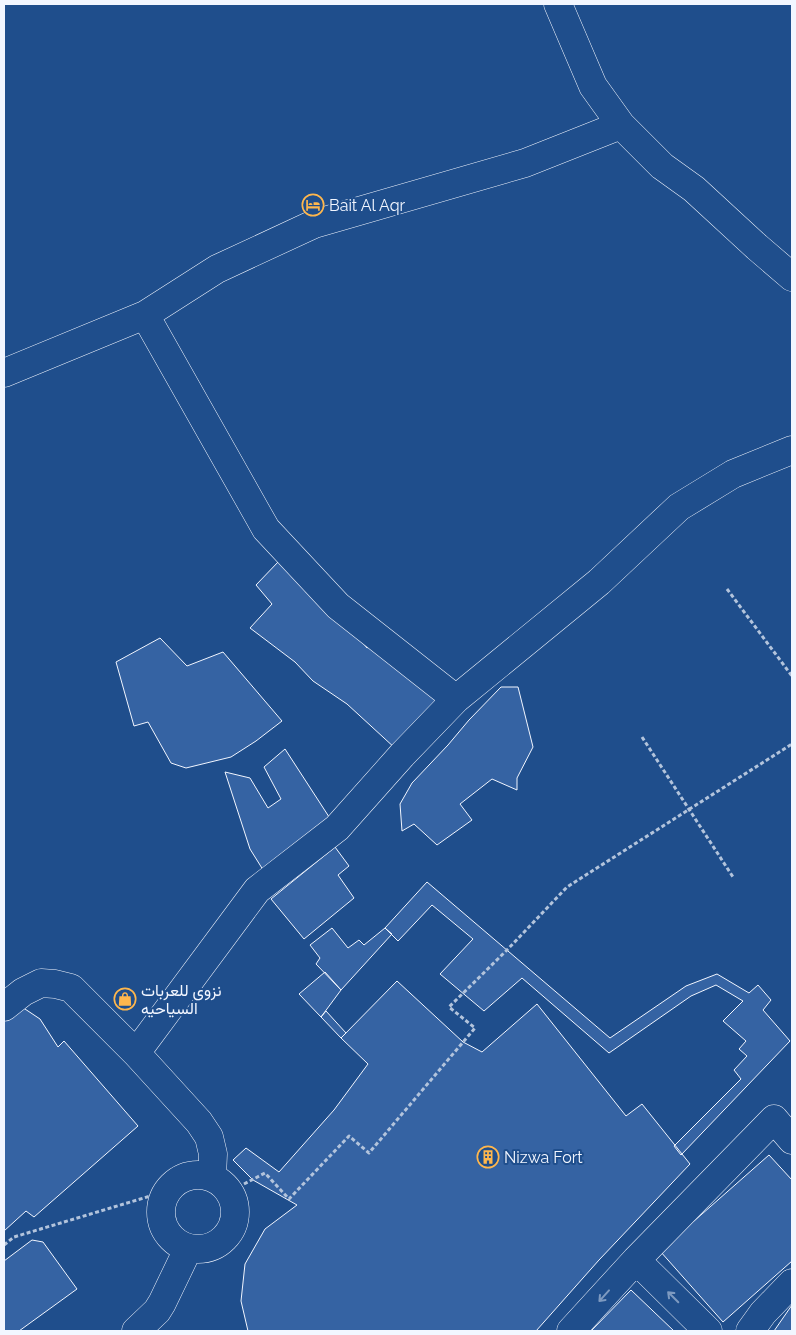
<svg xmlns="http://www.w3.org/2000/svg" width="796" height="1335" viewBox="0 0 796 1335" font-family="Raleway,Vazirmatn,sans-serif">
<rect width="100%" height="100%" fill="#1f4e8c"/>
<!-- building -->
<path fill="#3563a3" stroke="#f2f6ff" d="M 279,561 L 343,618 L 367,648 L 374,643 L 441,703 L 396,749 L 347,704 L 313,681 L 295,662 L 250,628 L 272,604 L 256,585 Z
M 160,638 L 187,666 L 223,652 L 282,721 L 256,741 L 231,757 L 186,768 L 171,763 L 148,722 L 134,726 L 116,662 Z
M 501,687 L 518,687 L 533,747 L 517,778 L 517,790 L 492,779 L 460,804 L 472,820 L 437,845 L 414,824 L 402,831 L 400,804 L 412,783 L 448,745 L 469,720 Z
M 285,749 L 333,823 L 265,873 L 250,849 L 225,772 L 250,778 L 268,808 L 281,799 L 264,767 Z
M 335,847 L 349,866 L 338,875 L 354,898 L 304,939 L 271,899 Z
M 427,882 L 610,1038 L 686,986 L 717,974 L 749,993 L 758,985 L 771,1000 L 763,1010 L 790,1041 L 681,1155 L 674,1146 L 741,1079 L 734,1070 L 747,1056 L 739,1049 L 746,1041 L 723,1021 L 743,1001 L 716,985 L 691,996 L 609,1053 L 522,978 L 484,1011 L 440,974 L 473,939 L 432,905 L 398,941 L 385,928 Z
M 332,928 L 348,948 L 359,940 L 364,945 L 385,928 L 392,934 L 341,990 L 316,964 L 320,958 L 310,945 Z
M 325,972 L 341,990 L 321,1017 L 299,994 Z
M 397,981 L 463,1042 L 482,1052 L 537,1004 L 626,1116 L 642,1104 L 690,1164 L 599,1260 L 536,1331 L 248,1331 L 241,1301 L 245,1264 L 265,1229 L 297,1205 L 253,1180 L 233,1160 L 246,1148 L 279,1172 L 334,1110 L 368,1064 L 341,1038 Z
M 19,1005 L 40,1019 L 58,1047 L 64,1041 L 138,1126 L 34,1217 L 26,1211 L 4,1231 L 4,1017 Z
M 326,1011 L 346,1033 L 341,1038 L 321,1017 Z
M 769,1155 L 792,1180 L 792,1261 L 723,1322 L 660,1251 Z
M 32,1240 L 43,1242 L 77,1289 L 19,1331 L 4,1331 L 4,1261 Z
M 631,1290 L 674,1331 L 591,1331 Z
M 792,1305 L 792,1331 L 774,1331 Z"/>
<g fill="none" stroke-linecap="round" stroke-linejoin="round">
<!-- minor casing -->
<g stroke="#f2f6ff" stroke-width="29">
<path id="minor" d="M 558,4 L 593,86 L 621,125 L 662,166 L 694,189 L 757,247 L 792,277
M 145,315 L 266,529 L 338,606 L 456,699
M 4,373 L 145,315 L 217,269 L 314,224 L 525,163 L 621,125
M 4,1007 L 23,992 L 41,983 L 55,984 L 71,988 L 136,1053 L 199,1122 L 209,1137 L 213,1154 L 212,1177
M 136,1053 L 257,890 L 337,828 L 402,755 L 456,699 L 599,582 L 679,507 L 733,474 L 792,450
M161 1212a37 37 0 1 1 74 0a37 37 0 1 1-74 0Z
M 636,1260 L 708,1331
M 136,1331 L 157,1311 L 162,1303 L 188,1249
M 571,1331 L 636,1260 L 774,1119 L 792,1140
M 750,1331 L 763,1313 L 792,1283"/>
</g>
<!-- path -->
<path stroke="#b3c4dc" stroke-width="3" stroke-dasharray="4 2.5" stroke-linecap="butt" d="M 727,589 L 792,676
M 642,737 L 733,877
M 244,1184 L 265,1173 L 289,1199 L 349,1136 L 369,1153 L 475,1028 L 449,1007 L 507,950 L 567,887 L 792,744
M 4,1245 L 14,1237 L 167,1191"/>
<!-- minor -->
<use href="#minor" stroke="#1f4e8c" stroke-width="28"/>
</g>
<!-- one-way arrows -->
<defs><path id="oneway-shaft" d="M-6 0H5M1.5-3L5.5 0L1.5 3" fill="none" stroke-width="1.6" stroke-linecap="round" stroke-linejoin="round" transform="scale(1.25)"/></defs>
<g stroke="#7e9ac0">
<use href="#oneway-shaft" transform="translate(604 1296) rotate(132)"/>
<use href="#oneway-shaft" transform="translate(673 1297) rotate(-135)"/>
</g>
<!-- icons -->
<defs>
<g id="hotel-ring" transform="scale(1.125)"><circle r="9.5" fill="#1f4e8c" stroke="#ffb74d" stroke-width="1.5"/><path d="M-6-4.5h1.5V1H6V5H4.5V3h-9V5H-6ZM-4 0a1.8 1.8 0 1 1 3.6 0ZM.5 0V-2.5h3Q6-2.5 6 0Z" fill="#ffb74d"/></g>
<g id="shop-ring" transform="scale(1.125)"><circle r="9.5" fill="#1f4e8c" stroke="#ffb74d" stroke-width="1.5"/><path d="M-5-2.5h2.3a2.7 3.5 0 0 1 5.4 0H5L5.5 6h-11ZM-1.5-2.5h3a1.5 2.3 0 0 0-3 0Z" fill="#ffb74d"/></g>
<g id="building-ring" transform="scale(1.125)"><circle r="9.5" fill="#1f4e8c" stroke="#ffb74d" stroke-width="1.5"/><path d="M-4-6H4V6H1V3H-1V6H-4ZM-2.5-4.3h1.7v1.8h-1.7ZM.8-4.3h1.7v1.8H.8ZM-2.5-1h1.7V.8h-1.7ZM.8-1h1.7V.8H.8Z" fill="#ffb74d"/></g>
</defs>
<g fill-rule="evenodd">
<use href="#hotel-ring" x="313" y="205"/>
<use href="#shop-ring" x="125" y="999"/>
<use href="#building-ring" x="488" y="1157"/>
</g>
<g text-anchor="middle" dominant-baseline="central" stroke-width="4" stroke-linejoin="round" paint-order="stroke">
<!-- poi labels -->
<g font-size="16" fill="#f2f6ff" stroke="#1f4e8c" text-anchor="start">
<text x="329" y="205">Bait Al Aqr</text>
<text x="141" y="990">نزوى للعربات<tspan x="141" dy="18">السياحيه</tspan></text>
<text x="504" y="1157">Nizwa Fort</text>
</g>
</g>
<!-- border -->
<rect width="796" height="1335" fill="none" stroke="#f2f6ff" stroke-width="10"/>
</svg>
